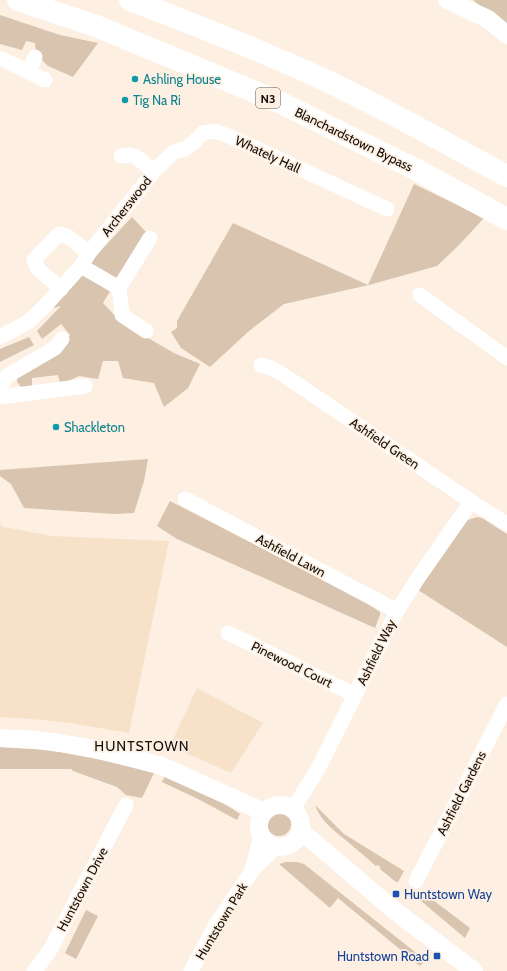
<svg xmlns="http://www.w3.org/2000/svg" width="507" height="971" viewBox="0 0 507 971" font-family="Cabin,sans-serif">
<rect width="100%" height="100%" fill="#fdefe1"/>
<!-- built -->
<path fill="#f8e1c9" d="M 0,524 L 4,527 L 52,536 L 169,541 L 129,733 L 69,723 L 44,720 L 0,717 Z
M 197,688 L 263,723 L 231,773 L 170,746 Z"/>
<!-- green -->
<path fill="#d8c4af" d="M 473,0 L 507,0 L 507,28 Z
M 0,15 L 60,35 L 98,43 L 73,77 L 48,66 L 36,54 L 35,43 L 26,41 L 22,50 L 0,44 Z
M 414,184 L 484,218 L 459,245 L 437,266 L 369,285 L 284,304 L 249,331 L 210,367 L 181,348 L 171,332 L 177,328 L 177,321 L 233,223 L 368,285 Z
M 132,217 L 146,232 L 103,303 L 122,323 L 174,353 L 200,364 L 188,388 L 164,407 L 154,383 L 123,378 L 118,361 L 103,361 L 98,379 L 79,376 L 64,383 L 60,383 L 58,375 L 32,378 L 32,388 L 22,388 L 17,382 L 17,376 L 61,353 L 70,335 L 61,324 L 42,339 L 37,331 L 61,306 L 54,308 L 51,303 L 81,272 Z
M 29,337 L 34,345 L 0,362 L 0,349 Z
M 148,459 L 144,481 L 134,513 L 114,514 L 24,508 L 11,484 L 0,476 L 0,470 Z
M 170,501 L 362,600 L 380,612 L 380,615 L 375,628 L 177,539 L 157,526 Z
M 477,517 L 482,518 L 507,534 L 507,647 L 418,590 L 464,525 L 468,520 Z
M 0,747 L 49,750 L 117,763 L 154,773 L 142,798 L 126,795 L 117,787 L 73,771 L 71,769 L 0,769 Z
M 165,776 L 222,802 L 240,814 L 237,820 L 200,800 L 162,782 Z
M 315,805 L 344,834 L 404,871 L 398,882 L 396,882 L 380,869 L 380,867 L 378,865 L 376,866 C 367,858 357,850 348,842 C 335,831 321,822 315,805 Z
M267 824a12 12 0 1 1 24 0a12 12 0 1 1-24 0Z
M 286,862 L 297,862 L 304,864 L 425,960 L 420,966 L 338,898 L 330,908 L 279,864 Z
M 425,894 L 470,928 L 465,938 L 421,901 Z
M 86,910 L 98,916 L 76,959 L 65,953 Z"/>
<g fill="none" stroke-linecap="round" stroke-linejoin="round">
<!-- minor -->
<path stroke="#fff" stroke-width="15" d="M 0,58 L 45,80
M 29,71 L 35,57
M 121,156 L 130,155 L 135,156 L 154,171
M 81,266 L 119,288 L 122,315 L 146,331
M 119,288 L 150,238
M 61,289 L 38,269 L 34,260 L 59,234 L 67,236 L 89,253
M 420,295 L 507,358
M 0,337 L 28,322 L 44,307 L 81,266 L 89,253 L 145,183 L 154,171 L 174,152 L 185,149 L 193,143 L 203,133 L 214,131 L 229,136 L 387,209
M 261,365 L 271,368 L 282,374 L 472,502 L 507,524
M 0,382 L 4,382 L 7,376 L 55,348 L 62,339
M 0,397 L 85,386
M 185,499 L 397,611
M 228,633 L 355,695
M 293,809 L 315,774 L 321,763 L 397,611 L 418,578 L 471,502
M 252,870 L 276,847
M 416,881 L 507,704
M 34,971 L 40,964 L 50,950 L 126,805
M 191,971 L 215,926 L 252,871 L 261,835"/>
<!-- tertiary -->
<path stroke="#fff" stroke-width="18" d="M 447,0 L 488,19 L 507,35
M 0,738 L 37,740 L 60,743 L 95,749 L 143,761 L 162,766 L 264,812
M259 826a21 21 0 1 1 42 0a21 21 0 1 1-42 0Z
M 300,835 L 308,837 L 395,911 L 474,971"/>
<!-- trunk -->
<path stroke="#fff" stroke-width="22" d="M 18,0 L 96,26 L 279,102 L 415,169 L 507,219
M 130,0 C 196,25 262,51 327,81 C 388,110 447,144 507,176"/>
</g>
<!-- markers -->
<g fill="#0f9aa8" stroke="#fdefe1" stroke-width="1.5">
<circle cx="135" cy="79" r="4"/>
<circle cx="125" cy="100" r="4"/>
<circle cx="56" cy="427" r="4"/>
</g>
<g fill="#1a4fb4" stroke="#fdefe1" stroke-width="1.5">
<rect x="392" y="890" width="8" height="8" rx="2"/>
<rect x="433" y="952" width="8" height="8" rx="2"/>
</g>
<g text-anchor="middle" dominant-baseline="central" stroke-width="3.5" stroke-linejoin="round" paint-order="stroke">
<!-- shield labels -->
<rect fill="#fdefe1" stroke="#595149" stroke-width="1" x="256" y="88" width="24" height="20" rx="3"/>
<g font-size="12" font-weight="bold" fill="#130d08">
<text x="268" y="98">N3</text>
</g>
<!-- culture labels -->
<g font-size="13" fill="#0d838f" stroke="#fdefe1" text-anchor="start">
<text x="143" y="79">Ashling House</text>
<text x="133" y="100">Tig Na Ri</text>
<text x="64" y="427">Shackleton</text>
</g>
<!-- street labels -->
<g font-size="13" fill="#130d08" stroke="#fdefe1">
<text transform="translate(354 139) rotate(26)">Blanchardstown Bypass</text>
<text transform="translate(268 154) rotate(25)">Whately Hall</text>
<text transform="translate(126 206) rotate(-52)">Archerswood</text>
<text transform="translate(385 443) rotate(34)">Ashfield Green</text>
<text transform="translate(291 555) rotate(28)">Ashfield Lawn</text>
<text transform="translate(376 652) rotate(-64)">Ashfield Way</text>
<text transform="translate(292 664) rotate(26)">Pinewood Court</text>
<text transform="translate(461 793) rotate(-63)">Ashfield Gardens</text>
<text transform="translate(82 889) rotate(-62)">Huntstown Drive</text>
<text transform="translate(221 921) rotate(-59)">Huntstown Park</text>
</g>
<!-- transit labels -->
<g font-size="13" fill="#164399" stroke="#fdefe1" text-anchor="start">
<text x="404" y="894">Huntstown Way</text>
<text x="429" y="956" text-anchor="end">Huntstown Road</text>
</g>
<!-- neighbourhood labels -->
<g font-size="14" letter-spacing="1" fill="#130d08" stroke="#fdefe1">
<text x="142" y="746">HUNTSTOWN</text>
</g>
</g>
</svg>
